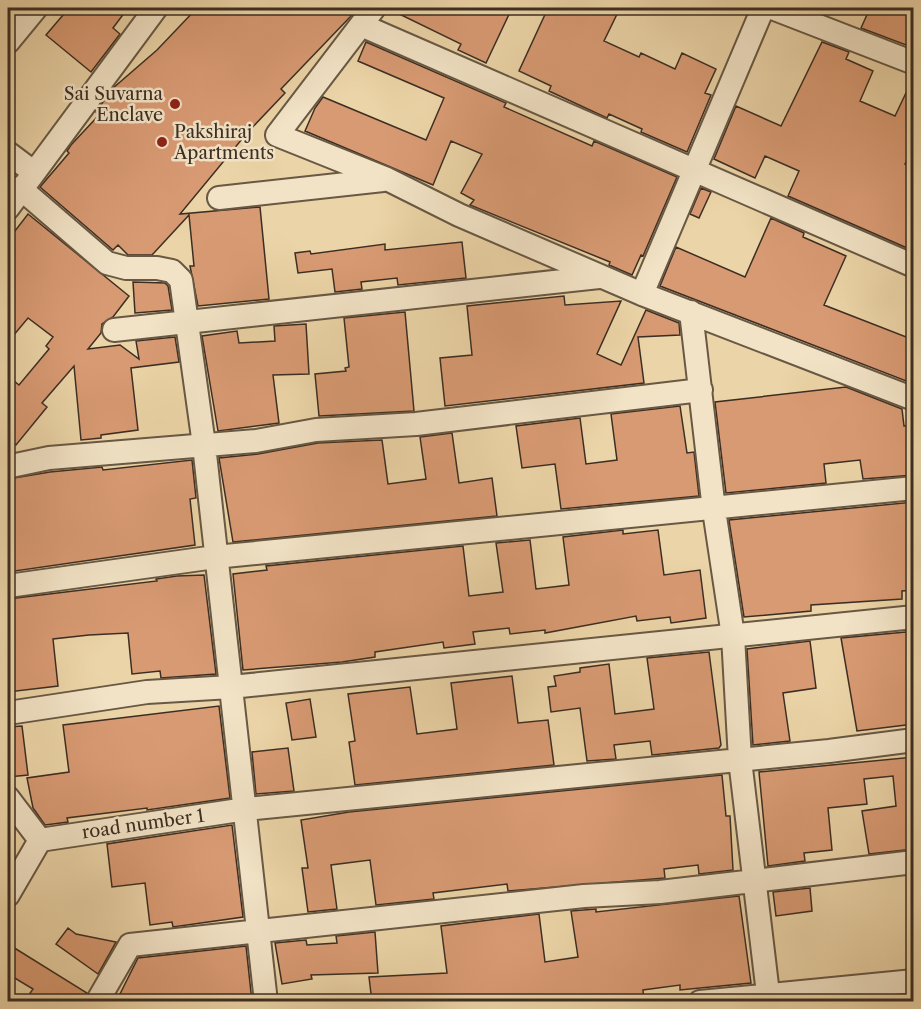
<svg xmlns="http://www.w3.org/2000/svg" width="921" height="1009" viewBox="0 0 921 1009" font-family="'Libre Caslon Text',serif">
<rect width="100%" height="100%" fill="#ebd4a7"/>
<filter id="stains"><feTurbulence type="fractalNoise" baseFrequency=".00333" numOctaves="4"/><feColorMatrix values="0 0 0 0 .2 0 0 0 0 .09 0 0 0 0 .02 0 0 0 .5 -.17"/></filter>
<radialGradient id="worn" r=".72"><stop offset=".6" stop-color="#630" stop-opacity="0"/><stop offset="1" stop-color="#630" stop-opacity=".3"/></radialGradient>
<!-- building -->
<path fill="#d89a73" stroke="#3c2e23" stroke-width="1.5" d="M 69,8 L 128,8 L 113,28 L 120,34 L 91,72 L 46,35 Z
M 197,8 L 343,8 L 351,16 L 281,89 L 285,93 L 247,133 L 180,214 L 260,207 L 269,299 L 198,306 L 190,266 L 194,266 L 189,215 L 152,255 L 128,255 L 118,245 L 113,250 L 40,187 L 69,153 L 67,151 L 71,145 L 99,115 L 96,112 L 112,89 L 157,50 Z
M 387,8 L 512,8 L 486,63 L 458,50 L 461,44 Z
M 548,8 L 620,8 L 604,41 L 639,57 L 641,53 L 675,69 L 682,53 L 716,69 L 705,93 L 711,95 L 687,152 L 641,132 L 642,129 L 609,114 L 607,118 L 549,91 L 551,86 L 519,71 Z
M 870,8 L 893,8 L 914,17 L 914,48 L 861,28 Z
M 366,42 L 506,103 L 504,107 L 592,146 L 594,141 L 677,177 L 643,256 L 641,255 L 632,275 L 609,265 L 610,262 L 470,205 L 474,200 L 461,193 L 482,154 L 451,141 L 433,185 L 305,131 L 315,108 L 323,97 L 426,140 L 444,98 L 358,61 Z
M 822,42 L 849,52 L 846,59 L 873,71 L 860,101 L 895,116 L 914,76 L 914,144 L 905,164 L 914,168 L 914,251 L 788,196 L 799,171 L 765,156 L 755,178 L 714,159 L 736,106 L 781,126 Z
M 701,188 L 711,192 L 699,218 L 690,214 Z
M 28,214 L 129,296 L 113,317 L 102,324 L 101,333 L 88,349 L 120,345 L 139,359 L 136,341 L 175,337 L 179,362 L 131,368 L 138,430 L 101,435 L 101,438 L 81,440 L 74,366 L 42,403 L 47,407 L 16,445 L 8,438 L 8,376 L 19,385 L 49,349 L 46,346 L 53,337 L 28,318 L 8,342 L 8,240 Z
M 771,218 L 804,233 L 803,237 L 846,256 L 824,305 L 914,340 L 914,384 L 660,286 L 676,247 L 745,277 Z
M 462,242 L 466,278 L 398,285 L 397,278 L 361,282 L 362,289 L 335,292 L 332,269 L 298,273 L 295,253 L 310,251 L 311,254 L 385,244 L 385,250 Z
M 133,282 L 165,283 L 168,286 L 172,310 L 135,313 Z
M 564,296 L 565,305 L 621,301 L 597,354 L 621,365 L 646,310 L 679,323 L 680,335 L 638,337 L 644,383 L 445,406 L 440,358 L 472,355 L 467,306 Z
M 405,312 L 414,411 L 319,416 L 315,374 L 346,371 L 345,368 L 349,367 L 344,318 Z
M 306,324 L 309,374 L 273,375 L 279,423 L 218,431 L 202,336 L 237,331 L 239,343 L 275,341 L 274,326 Z
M 846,387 L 902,409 L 904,426 L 914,425 L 914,475 L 863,479 L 860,460 L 824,464 L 826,483 L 726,493 L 715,402 Z
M 680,406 L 687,453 L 694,452 L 699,496 L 561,509 L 555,464 L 522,468 L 516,426 L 580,418 L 586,464 L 617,460 L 611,414 Z
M 452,433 L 459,483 L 492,478 L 497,516 L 233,542 L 219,458 L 258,454 L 318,443 L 382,440 L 388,484 L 426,479 L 420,437 Z
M 192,460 L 196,498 L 190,499 L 195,545 L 8,572 L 8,553 L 10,553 L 8,479 L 50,472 L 102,467 L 103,470 Z
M 914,502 L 914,590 L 902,591 L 902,599 L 811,605 L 811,611 L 744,617 L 729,520 Z
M 623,530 L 623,534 L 658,530 L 664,575 L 700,570 L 706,618 L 671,623 L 670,617 L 637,621 L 636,616 L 545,633 L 545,630 L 510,634 L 509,628 L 473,632 L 475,644 L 444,648 L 443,642 L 375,652 L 375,657 L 342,662 L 243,670 L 233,574 L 267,570 L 266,566 L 463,546 L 469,596 L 503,592 L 496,543 L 530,540 L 536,589 L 569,585 L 563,537 Z
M 204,575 L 216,674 L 161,678 L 160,671 L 132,674 L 128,633 L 89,635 L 53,639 L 58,686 L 8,692 L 8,599 L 157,581 L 156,579 L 177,576 Z
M 906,632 L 914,633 L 914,724 L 857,731 L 841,638 Z
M 810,641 L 816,688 L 783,693 L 790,741 L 753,745 L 747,649 Z
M 709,652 L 721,745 L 719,748 L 652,755 L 650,741 L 614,745 L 616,759 L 587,761 L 580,708 L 551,712 L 548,687 L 556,686 L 554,676 L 580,672 L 580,668 L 609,664 L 615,714 L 654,709 L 647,658 Z
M 512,676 L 518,723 L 548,720 L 554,765 L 355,785 L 349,742 L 355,741 L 348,694 L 410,687 L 417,734 L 457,729 L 451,683 Z
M 310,699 L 316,737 L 292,740 L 286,703 Z
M 219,706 L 230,798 L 147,810 L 147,808 L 67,818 L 68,822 L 45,825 L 33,808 L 27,778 L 69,772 L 63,725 Z
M 22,726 L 28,775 L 8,777 L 8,727 Z
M 288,748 L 294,791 L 256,794 L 252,752 Z
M 914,757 L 914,849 L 869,854 L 862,811 L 896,806 L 893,776 L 864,779 L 867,804 L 828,808 L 832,850 L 804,853 L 805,861 L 768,866 L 759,772 Z
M 722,775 L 726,816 L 730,816 L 733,870 L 699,874 L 698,865 L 664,869 L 665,878 L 508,891 L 507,884 L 433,893 L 434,899 L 376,905 L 370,860 L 331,865 L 337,909 L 308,912 L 302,868 L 308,868 L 301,820 L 349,812 Z
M 232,825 L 243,917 L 173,927 L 172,922 L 150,925 L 145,883 L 112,887 L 107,844 Z
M 810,888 L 812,911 L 776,916 L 773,892 Z
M 739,896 L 751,983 L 680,990 L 680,985 L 643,990 L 644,1002 L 372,1002 L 369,977 L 447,973 L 441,926 L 539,914 L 545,962 L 578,957 L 571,911 L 596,909 L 596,912 Z
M 68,928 L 76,934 L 116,942 L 98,974 L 56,944 Z
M 375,932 L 378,973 L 311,975 L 312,979 L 282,984 L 275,943 L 306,940 L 307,945 L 337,943 L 336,936 Z
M 8,944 L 87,993 L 84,1002 L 24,1002 L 33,989 L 8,974 Z
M 246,946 L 252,1002 L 116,1002 L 138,958 Z"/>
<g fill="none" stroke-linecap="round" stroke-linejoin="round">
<!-- minor casing -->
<g stroke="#685844" stroke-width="26">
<path id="minor" d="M 374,8 L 277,135 L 387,179 L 459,215 L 642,294 L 914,399
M 772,8 L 914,63
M 361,25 L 914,266
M 8,42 L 36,8
M 8,153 L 32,171
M 20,188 L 107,263 L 126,268 L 157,268 L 172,271 L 181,280 L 204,445 L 266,1002
M 219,198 L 383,180
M 8,208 L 156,8
M 642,294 L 763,8
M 691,312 L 714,510 L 733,636 L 740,760 L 769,1002
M 114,330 L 599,277
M 11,466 L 49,458 L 256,441 L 316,430 L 416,424 L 701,390
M 8,586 L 215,557 L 914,488
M 8,713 L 147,692 L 231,687 L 914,617
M 8,798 L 40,840
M 40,840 L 246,809 L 829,751 L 914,740
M 8,895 L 40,840
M 97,1002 L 130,945 L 584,896 L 660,892 L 914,862
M 700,1002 L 914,981"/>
</g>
<!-- minor -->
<use href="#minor" stroke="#f2e3c6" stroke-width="22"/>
</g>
<!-- markers -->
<g fill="#8f2418" stroke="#f2e3c6" stroke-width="2">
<circle cx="175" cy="104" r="6"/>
<circle cx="162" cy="142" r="6"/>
</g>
<g text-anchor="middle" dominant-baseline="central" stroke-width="5" stroke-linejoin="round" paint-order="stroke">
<!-- poi labels -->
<g font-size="18" fill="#3c2e23" stroke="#f2e3c6" text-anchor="end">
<text x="163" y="94">Sai Suvarna<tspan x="163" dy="21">Enclave</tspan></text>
<text x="174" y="132" text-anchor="start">Pakshiraj<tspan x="174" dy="21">Apartments</tspan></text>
</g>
<!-- street labels -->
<g font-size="18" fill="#3c2e23" stroke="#f2e3c6">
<text transform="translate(143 824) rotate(-8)">road number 1</text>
</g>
</g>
<!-- margin -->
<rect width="921" height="1009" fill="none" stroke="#ebd4a7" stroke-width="30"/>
<rect x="9" y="9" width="903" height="991" fill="none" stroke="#3c2e23" stroke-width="3"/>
<rect x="15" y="15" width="891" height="979" fill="none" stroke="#3c2e23" stroke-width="1.5"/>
<rect width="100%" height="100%" filter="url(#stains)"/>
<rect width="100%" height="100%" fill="url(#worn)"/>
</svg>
